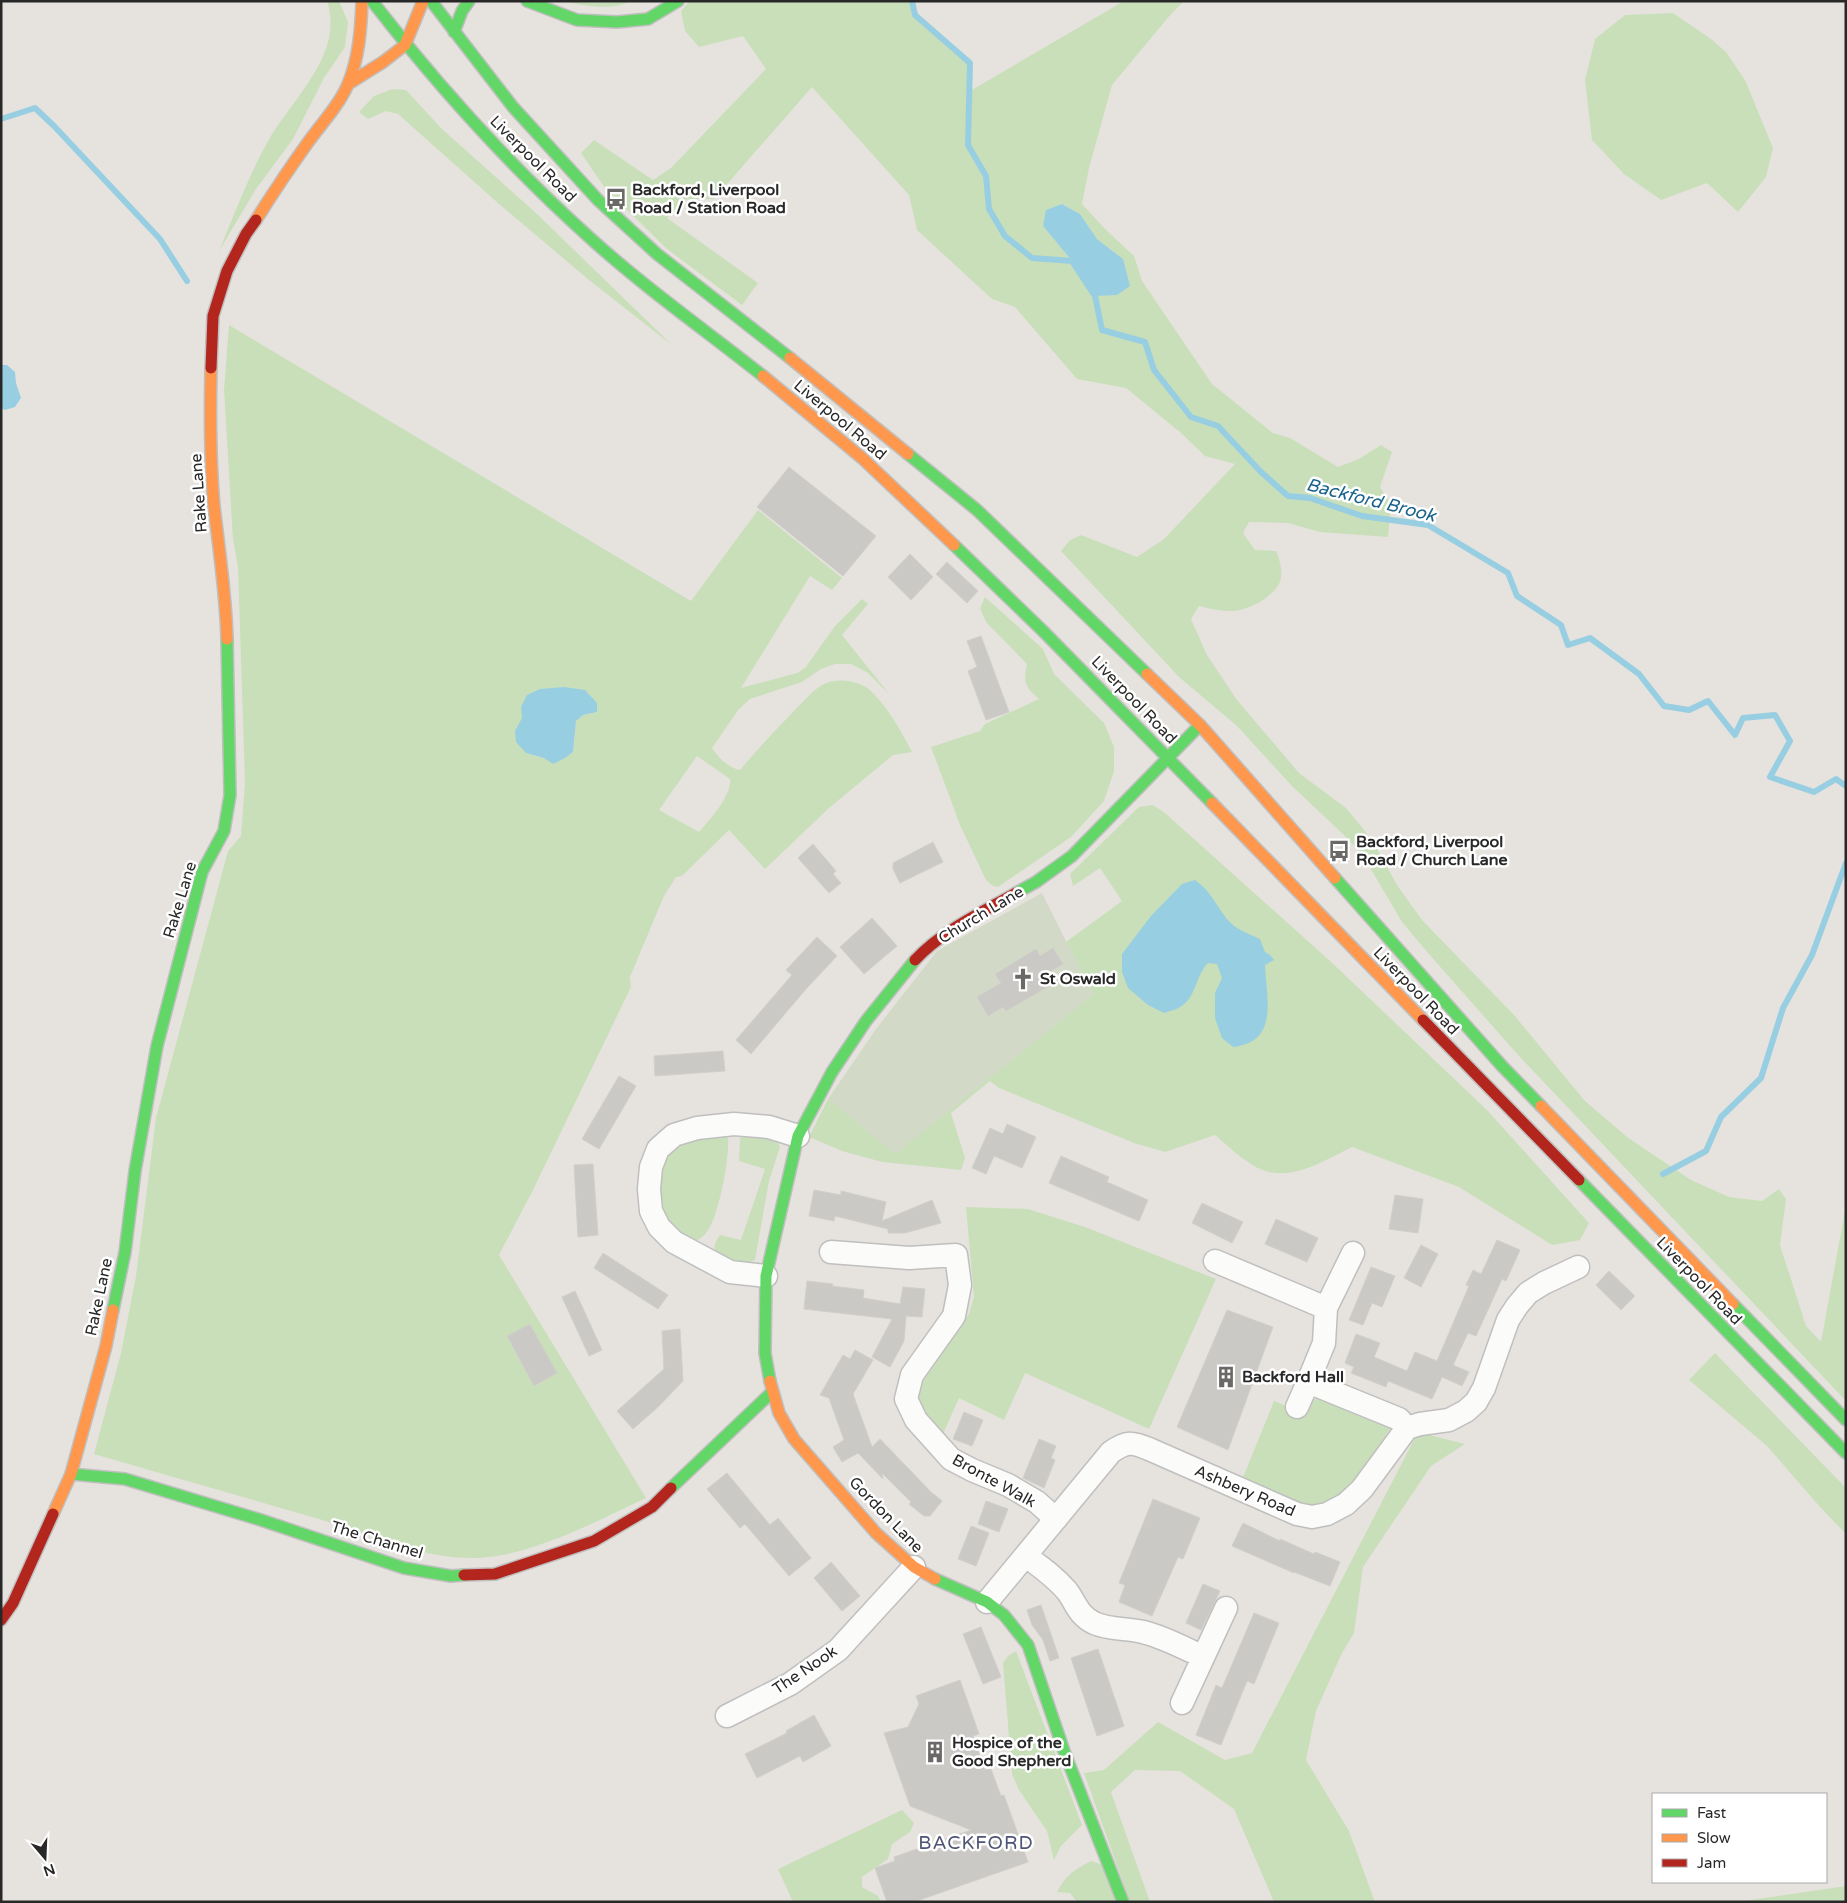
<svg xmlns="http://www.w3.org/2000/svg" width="1847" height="1903" viewBox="0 0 1847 1903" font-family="'Varela Round',sans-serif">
<rect width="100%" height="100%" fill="#e6e3de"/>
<!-- green -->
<path fill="#c9dfba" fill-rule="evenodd" d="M 327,1 L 339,1 L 348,22 L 345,47 L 324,78 L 293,139 L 256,189 L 219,251 C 234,215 248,177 267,143 C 290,100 345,55 327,1 Z
M 564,1 L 630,1 C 614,11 581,6 564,1 Z
M 690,1 L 912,1 L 915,15 L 970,63 L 970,91 L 1124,1 L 1184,1 L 1171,14 L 1112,85 L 1089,168 L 1082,204 L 1106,230 L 1134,256 L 1142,281 L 1212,384 L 1273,433 L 1290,438 L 1338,467 L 1359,459 L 1381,445 L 1392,452 L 1380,487 L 1391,504 L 1388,537 L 1320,532 L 1288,523 L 1249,522 L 1243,533 L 1255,550 L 1276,551 C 1280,560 1284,574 1279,584 C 1271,598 1249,610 1233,611 C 1221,611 1210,609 1199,606 L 1191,619 L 1207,655 L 1237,700 L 1299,773 L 1346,808 L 1365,831 L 1380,854 L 1397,885 L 1422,920 L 1514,1015 L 1585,1101 L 1627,1137 L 1691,1180 L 1729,1197 L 1762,1201 L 1779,1189 L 1786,1199 L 1780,1245 L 1806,1326 L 1821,1342 L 1846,1205 L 1846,1401 L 1519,1056 L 1428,953 L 1402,922 L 1362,854 L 1345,836 L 1292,786 L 1237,726 L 1179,677 L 1061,551 L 1070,540 L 1081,535 L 1137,557 L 1164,539 L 1235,464 L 1205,456 L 1181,433 L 1126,388 L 1077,379 L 1015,307 L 992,299 L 917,230 L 909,195 L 812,87 L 714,199 L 687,199 L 667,218 L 758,283 L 742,305 L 667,249 L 605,188 L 581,153 L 594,140 L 653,180 L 671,168 L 766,69 L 743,36 L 699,47 L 685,31 L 681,11 ZM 1062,204 L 1080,214 L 1097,239 L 1123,259 L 1072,261 L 1043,226 L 1047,210 Z
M 1673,13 L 1711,39 L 1726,52 L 1745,80 L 1773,148 L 1766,177 L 1738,212 L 1707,183 L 1661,200 L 1624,174 L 1592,140 L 1585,80 L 1595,39 L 1625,15 Z
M 393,89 L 406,90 L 442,129 L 536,213 L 672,345 L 589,280 L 499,204 L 398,114 L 386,111 L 368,119 L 359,112 L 374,96 Z
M 229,325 L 691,601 L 758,510 L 842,578 L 832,590 L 810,576 L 741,688 L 797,673 L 805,668 L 835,626 L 862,599 L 868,604 L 842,635 L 890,695 L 868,673 L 851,664 L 835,664 L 821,669 L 802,682 L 750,699 L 739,709 L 712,748 C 720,759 727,767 740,770 C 757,750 775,730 794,711 C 802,703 812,691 822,685 C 837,677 860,680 872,692 C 889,709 901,731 912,752 L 893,755 L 829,808 L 765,869 L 729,830 L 682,876 L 676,877 L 664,896 L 630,977 L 631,987 L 532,1192 L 499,1255 L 646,1498 C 599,1520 553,1545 502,1555 C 440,1568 378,1537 319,1519 C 244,1497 169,1476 94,1454 L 121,1353 L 136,1276 L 156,1118 L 228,851 L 241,836 L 245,783 L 238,567 L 233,539 L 224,390 ZM 597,712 L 583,715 L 576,721 L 573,752 L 544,758 L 526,753 L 516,731 L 522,718 ZM 697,756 L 730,779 C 732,795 710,820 699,832 L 659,810 Z
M 985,597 L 1043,649 L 1054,674 L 1104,723 L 1114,747 L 1114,771 L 1104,801 L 1071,837 L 998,887 L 993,886 L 986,880 L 960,825 L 931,747 L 980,731 L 985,724 L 1039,699 C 1025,687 1023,682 1027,664 L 986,622 L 980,608 Z
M 1153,805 L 1165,813 L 1329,960 L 1486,1109 L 1589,1223 L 1580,1240 L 1552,1245 L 1459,1187 L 1352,1147 C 1321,1162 1285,1187 1251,1164 C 1238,1156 1227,1145 1215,1135 L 1165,1152 L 1134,1143 L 999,1088 L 990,1081 L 951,1113 L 965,1158 L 961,1170 L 882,1162 L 842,1151 L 809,1137 L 828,1099 L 1093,995 L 1066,942 L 1122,901 L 1100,868 L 1073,886 L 1070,874 L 1139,807 Z
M 745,1130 L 776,1140 L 780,1147 L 769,1181 L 755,1260 L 742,1266 L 717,1257 C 713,1249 714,1242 720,1235 L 741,1240 L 765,1169 L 739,1161 L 740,1139 Z
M 724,1135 L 728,1138 C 730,1157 718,1220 706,1233 C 700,1240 694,1243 685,1243 L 656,1204 L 656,1175 L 669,1148 L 695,1137 Z
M 966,1207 L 1028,1209 L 1085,1227 L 1216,1279 L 1149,1429 L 1025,1373 L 1004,1420 L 959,1398 L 943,1434 L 921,1413 L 916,1398 L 924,1380 L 969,1314 L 974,1297 Z
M 1715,1353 L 1846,1488 L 1846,1534 L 1820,1507 L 1767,1446 L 1689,1380 Z
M 1321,1396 L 1392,1426 L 1356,1480 L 1342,1496 L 1318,1507 L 1305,1506 L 1242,1480 L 1274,1401 L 1304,1413 L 1311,1401 Z
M 1418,1432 L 1465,1444 L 1431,1466 L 1363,1567 L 1354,1633 L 1341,1655 L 1316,1711 L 1306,1760 L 1349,1831 L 1375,1902 L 1274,1902 L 1234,1809 L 1180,1771 L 1135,1770 L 1111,1792 L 1150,1902 L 1130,1902 L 1084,1773 L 1104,1770 L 1158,1722 L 1225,1760 L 1252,1753 Z
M 1016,1651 L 1082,1825 L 1061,1846 L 1054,1860 L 1047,1831 L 1019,1790 L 1012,1774 L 1003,1663 L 1008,1656 Z
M 902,1810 L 914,1823 L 910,1832 L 892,1844 L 888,1859 L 862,1877 L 862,1887 L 878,1896 L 881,1902 L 793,1902 L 778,1869 Z
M 1091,1861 L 1103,1865 L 1116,1902 L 1077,1902 L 1070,1893 L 1057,1892 C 1065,1876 1075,1869 1091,1861 Z
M 1846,1886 L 1846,1902 L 1737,1902 Z"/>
<!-- cemetery -->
<path fill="#d2dac7" d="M 1042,893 L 1093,995 L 895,1154 L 828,1099 L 876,1029 L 937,951 Z"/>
<!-- water -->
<path fill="#98cee2" d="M 1062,204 L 1080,214 L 1097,239 L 1123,259 L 1130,286 L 1117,295 L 1095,296 L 1072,261 L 1043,226 L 1046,210 Z
M 1,365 L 7,365 L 15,372 L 16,383 L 21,398 L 15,407 L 5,410 L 1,408 Z
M 564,687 L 585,690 L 597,703 L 597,712 L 583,715 L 576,721 L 573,752 L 565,758 L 553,764 L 544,758 L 526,753 L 516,742 L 515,731 L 522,718 L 521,707 L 527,695 L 540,689 Z
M 1195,880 C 1210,890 1216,905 1227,919 C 1235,929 1249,934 1260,939 L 1265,952 L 1270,955 L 1274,960 L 1265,965 C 1266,997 1280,1042 1233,1047 L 1222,1038 L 1215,1018 L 1215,993 L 1222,978 L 1217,964 L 1208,963 C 1195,976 1196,999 1180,1007 C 1176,1010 1169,1011 1164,1013 L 1148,1005 L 1128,988 L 1122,972 L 1122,954 L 1151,916 L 1182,884 Z"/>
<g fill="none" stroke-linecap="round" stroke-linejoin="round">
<!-- stream -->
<path stroke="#98cee2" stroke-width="6" d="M 912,1 L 915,15 L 970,63 L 968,145 L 986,176 L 989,209 L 1005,236 L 1032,258 L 1072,261 L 1095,296 L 1102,330 L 1145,342 L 1154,370 L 1191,417 L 1218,426 L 1260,471 L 1288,496 L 1310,498 L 1362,516 L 1428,525 L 1508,573 L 1517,596 L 1561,625 L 1568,645 L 1590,638 L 1639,674 L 1664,706 L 1689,710 L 1708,701 L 1735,735 L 1743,718 L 1775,715 L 1790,741 L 1770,777 L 1814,792 L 1836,779 L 1846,786
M 1,119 L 35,108 L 54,126 L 160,239 L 187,281
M 1663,1174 L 1706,1151 L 1721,1117 L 1761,1078 L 1783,1008 L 1812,955 L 1846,863"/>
</g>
<!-- building -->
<path fill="#cbc9c5" stroke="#d1cfca" d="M 789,467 L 876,536 L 843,576 L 757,507 Z
M 910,554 L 933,577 L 911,600 L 888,577 Z
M 947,562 L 978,591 L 967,603 L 936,574 Z
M 981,636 L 1009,712 L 986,720 L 968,671 L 977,667 L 967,641 Z
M 933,842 L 943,862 L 900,883 L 893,869 L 893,863 Z
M 813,844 L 836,871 L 833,874 L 841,883 L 829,893 L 798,858 Z
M 872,918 L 897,946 L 864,974 L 840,947 Z
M 817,937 L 837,956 L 806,989 L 751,1054 L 736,1040 L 792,975 L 786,970 Z
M 1053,948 L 1063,964 L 1045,975 L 1051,985 L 1006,1011 L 1003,1007 L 988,1016 L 977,997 L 1001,983 L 995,974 L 1036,949 L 1040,956 Z
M 723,1051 L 725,1071 L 655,1076 L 654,1056 Z
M 619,1076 L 636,1086 L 599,1149 L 582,1139 Z
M 1007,1124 L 1036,1137 L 1022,1168 L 994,1156 L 986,1174 L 972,1168 L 990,1128 L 1003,1134 Z
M 1061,1156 L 1109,1177 L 1107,1182 L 1148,1200 L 1139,1221 L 1049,1183 Z
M 593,1164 L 598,1235 L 578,1237 L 574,1165 Z
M 814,1190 L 841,1195 L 841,1191 L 886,1202 L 882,1221 L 932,1200 L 941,1223 L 905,1233 L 888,1233 L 888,1229 L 835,1216 L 834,1221 L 809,1216 Z
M 1395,1195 L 1423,1199 L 1418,1233 L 1389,1229 Z
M 1202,1203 L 1243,1222 L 1232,1243 L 1192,1223 Z
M 1276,1219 L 1318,1238 L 1307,1262 L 1265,1244 Z
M 1497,1240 L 1520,1250 L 1506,1281 L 1502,1279 L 1476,1336 L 1468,1333 L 1453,1365 L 1469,1372 L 1462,1386 L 1442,1377 L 1432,1399 L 1388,1381 L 1386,1387 L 1351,1373 L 1354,1367 L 1345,1363 L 1356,1334 L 1380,1343 L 1374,1357 L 1407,1371 L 1415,1352 L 1437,1361 L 1469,1286 L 1466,1285 L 1473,1270 L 1481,1274 Z
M 1421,1245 L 1438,1254 L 1421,1287 L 1404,1278 Z
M 603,1253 L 668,1295 L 658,1309 L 594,1268 Z
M 1371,1267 L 1395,1276 L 1382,1307 L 1372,1303 L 1363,1325 L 1349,1320 Z
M 1609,1271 L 1635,1296 L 1621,1310 L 1596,1285 Z
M 807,1281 L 833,1284 L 832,1286 L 864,1290 L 863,1298 L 900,1304 L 903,1287 L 925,1289 L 922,1317 L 906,1316 L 904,1341 L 890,1367 L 872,1357 L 892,1319 L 804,1309 Z
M 575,1291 L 602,1350 L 589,1356 L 562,1297 Z
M 1227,1310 L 1273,1327 L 1228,1450 L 1177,1427 Z
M 530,1324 L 557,1373 L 534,1386 L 507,1336 Z
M 680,1329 L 683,1381 L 658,1407 L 633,1429 L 617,1411 L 664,1369 L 662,1331 Z
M 855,1350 L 873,1360 L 853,1394 L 872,1447 L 880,1439 L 931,1492 L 942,1501 L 930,1516 L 924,1516 L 909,1504 L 911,1502 L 882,1473 L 883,1479 L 858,1453 L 842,1462 L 833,1447 L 844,1440 L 829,1398 L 820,1395 L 843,1355 L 850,1359 Z
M 964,1412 L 983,1420 L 972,1446 L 953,1439 Z
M 1039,1439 L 1056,1446 L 1051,1458 L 1055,1460 L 1044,1488 L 1023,1478 Z
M 727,1473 L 770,1525 L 778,1518 L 811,1558 L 789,1576 L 745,1524 L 740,1528 L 707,1489 Z
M 1153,1499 L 1200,1518 L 1183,1559 L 1178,1557 L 1152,1616 L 1119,1602 L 1125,1585 L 1119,1583 Z
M 986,1501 L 1008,1509 L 999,1532 L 978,1524 Z
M 1243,1523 L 1280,1541 L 1280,1539 L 1314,1554 L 1315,1552 L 1340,1562 L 1330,1586 L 1294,1572 L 1294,1573 L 1232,1546 Z
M 971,1526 L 989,1533 L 976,1566 L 958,1559 Z
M 831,1562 L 860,1596 L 842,1611 L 814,1578 Z
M 1203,1584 L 1220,1591 L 1201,1630 L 1186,1623 Z
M 1041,1605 L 1059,1658 L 1050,1661 L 1043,1640 L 1032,1625 L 1027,1610 Z
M 1254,1613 L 1279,1623 L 1254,1684 L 1247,1681 L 1221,1745 L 1196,1735 L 1216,1685 L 1222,1688 Z
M 981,1627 L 1001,1677 L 983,1684 L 963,1634 Z
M 1098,1649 L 1124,1726 L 1097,1736 L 1071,1658 Z
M 960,1680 L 979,1734 L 973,1736 L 985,1770 L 991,1769 L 1001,1796 L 1004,1795 L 1028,1862 L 914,1902 L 887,1902 L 875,1868 L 895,1861 L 894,1857 L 971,1830 L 910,1806 L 884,1733 L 908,1727 L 919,1704 L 916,1696 Z
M 814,1715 L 831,1746 L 803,1762 L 800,1756 L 757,1778 L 745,1754 L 787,1733 L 786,1731 Z"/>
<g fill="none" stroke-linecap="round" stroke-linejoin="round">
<!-- street casing -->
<g stroke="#c0bfbf" stroke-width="25">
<path id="street" d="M 831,1252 L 909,1258 L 956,1255 L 960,1285 L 954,1316 L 912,1375 L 906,1399 L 916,1420 L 951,1459 L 972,1470 L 1008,1485 L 1037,1502 L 1056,1519
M 1353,1253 L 1326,1308 L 1324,1343 L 1308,1382 L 1399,1419 L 1407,1428
M 1215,1261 L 1326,1308
M 766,1276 L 730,1272 L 674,1242 L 659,1227 L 651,1211 L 649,1189 L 651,1167 L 658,1149 L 674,1135 L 697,1128 L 734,1124 L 769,1127 L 798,1136
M 1297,1407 L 1308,1382
M 1026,1556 C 1041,1567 1055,1577 1067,1591 C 1076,1603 1078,1615 1094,1623 C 1109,1630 1127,1628 1143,1632 C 1164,1637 1184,1648 1203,1657
M 987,1602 L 1111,1452 C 1127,1441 1132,1442 1149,1449 L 1297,1514 L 1312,1517 L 1327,1514 L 1346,1504 L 1362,1489 L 1407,1428 L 1420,1424 L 1449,1420 L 1466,1411 L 1476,1402 L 1484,1388 L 1508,1320 L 1517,1306 L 1528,1293 L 1544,1283 L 1578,1267
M 1182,1703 L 1226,1608
M 727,1716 L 790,1684 L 838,1650 L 914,1567"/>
</g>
<!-- fast casing -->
<g stroke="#c0bfbf" stroke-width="14">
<path id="fast" d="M 372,1 C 438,86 509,165 589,237 C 644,287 705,330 763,376
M 431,1 L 513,107 L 598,200 L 657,254 L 790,358
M 527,1 L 577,20 L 617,22 L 648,19 L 678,1
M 454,32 L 462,11 L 469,1
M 908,454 L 977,510 L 1147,674
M 954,545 L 1043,631 L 1212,803
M 1335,878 L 1502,1066 L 1541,1106
M 1016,893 L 1036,882 L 1072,856 L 1200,725
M 1579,1180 L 1846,1453
M 1733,1304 L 1846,1420
M 113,1310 L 125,1252 L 135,1171 L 157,1046 L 202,872 L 224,831 L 230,795 L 227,639
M 770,1381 L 765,1353 L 766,1276 L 798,1136 L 832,1072 L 866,1021 L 915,960
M 71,1474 L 125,1479 L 261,1520 L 404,1568 L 451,1576 L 464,1575
M 671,1488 L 772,1392
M 935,1579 L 987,1602 L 1004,1615 L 1028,1645 L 1064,1751 L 1123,1902"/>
</g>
<!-- slow casing -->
<g stroke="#c0bfbf" stroke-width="14">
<path id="slow" d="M 348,84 L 383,62 L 405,45 L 423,1
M 256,220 C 273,193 291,166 309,141 C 322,123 340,104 348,84 C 359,58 361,29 362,1
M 790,358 L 908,454
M 211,368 C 210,413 210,460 214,506 C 219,550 226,594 227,639
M 763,376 L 862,458 L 954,545
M 1147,674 L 1200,725 L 1335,878
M 1212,803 L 1423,1020
M 1541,1106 L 1733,1304
M 770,1381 L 779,1413 L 794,1439 L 876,1533 L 914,1567 L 935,1579
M 53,1514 L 71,1474 L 106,1346 L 113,1310"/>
</g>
<!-- jam casing -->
<g stroke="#c0bfbf" stroke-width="14">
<path id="jam" d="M 211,368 L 213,316 L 227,271 L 246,234 L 256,220
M 915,960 C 942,931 981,913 1016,893
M 1423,1020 L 1579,1180
M 464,1575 L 495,1574 L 594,1541 L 652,1507 L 671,1488
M 1,1620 L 13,1603 L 53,1514"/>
</g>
<!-- street -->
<use href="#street" stroke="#fbfbfa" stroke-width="22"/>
<!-- fast -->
<use href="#fast" stroke="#63d668" stroke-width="11"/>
<!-- slow -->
<use href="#slow" stroke="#ff974d" stroke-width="11"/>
<!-- jam -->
<use href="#jam" stroke="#b3261e" stroke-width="11"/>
</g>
<!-- icons -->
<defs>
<g id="bus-bare" transform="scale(1.725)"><path d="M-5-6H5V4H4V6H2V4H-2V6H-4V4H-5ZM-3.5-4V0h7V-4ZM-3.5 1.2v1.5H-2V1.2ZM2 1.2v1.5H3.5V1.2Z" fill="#6a6968" stroke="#fff" stroke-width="2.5" paint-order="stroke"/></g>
<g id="church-bare" transform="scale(1.725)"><path d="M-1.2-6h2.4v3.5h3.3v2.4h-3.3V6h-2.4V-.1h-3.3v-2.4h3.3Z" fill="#6a6968" stroke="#fff" stroke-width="2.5" paint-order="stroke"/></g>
<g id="building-bare" transform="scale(1.725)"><path d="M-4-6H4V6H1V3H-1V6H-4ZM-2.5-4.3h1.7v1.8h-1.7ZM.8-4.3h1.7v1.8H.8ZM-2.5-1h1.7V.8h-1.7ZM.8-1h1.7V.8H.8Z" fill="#6a6968" stroke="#fff" stroke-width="2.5" paint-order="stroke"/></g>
</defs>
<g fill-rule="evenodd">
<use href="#bus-bare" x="616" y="199"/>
<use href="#bus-bare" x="1339" y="851"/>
<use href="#church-bare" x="1023" y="979"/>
<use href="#building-bare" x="1226" y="1377"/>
<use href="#building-bare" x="935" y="1752"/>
</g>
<g text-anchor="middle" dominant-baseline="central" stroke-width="5" stroke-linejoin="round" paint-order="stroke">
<!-- street labels -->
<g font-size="16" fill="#282828" stroke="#fff">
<text transform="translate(533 159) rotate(45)">Liverpool Road</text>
<text transform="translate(840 420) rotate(40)">Liverpool Road</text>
<text transform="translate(199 493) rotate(-94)">Rake Lane</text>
<text transform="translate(1134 700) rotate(46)">Liverpool Road</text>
<text transform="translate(180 900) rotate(-73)">Rake Lane</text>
<text transform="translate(981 915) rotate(-31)">Church Lane</text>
<text transform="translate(1416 991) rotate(46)">Liverpool Road</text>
<text transform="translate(1699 1281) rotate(46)">Liverpool Road</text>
<text transform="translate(99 1297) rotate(-78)">Rake Lane</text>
<text transform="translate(994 1481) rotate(29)">Bronte Walk</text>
<text transform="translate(1245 1491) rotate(23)">Ashbery Road</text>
<text transform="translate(886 1515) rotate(46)">Gordon Lane</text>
<text transform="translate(377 1540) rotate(17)">The Channel</text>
<text transform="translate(805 1670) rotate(-34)">The Nook</text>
</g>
<!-- poi labels -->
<g font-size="16" font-weight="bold" fill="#282828" stroke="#fff" text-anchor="start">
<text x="632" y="190">Backford, Liverpool<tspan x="632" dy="18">Road / Station Road</tspan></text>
<text x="1356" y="842">Backford, Liverpool<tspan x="1356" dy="18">Road / Church Lane</tspan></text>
<text x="1040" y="979">St Oswald</text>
<text x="1242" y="1377">Backford Hall</text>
<text x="952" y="1743">Hospice of the<tspan x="952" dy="18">Good Shepherd</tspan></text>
</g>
<!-- water labels -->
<g font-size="18" font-style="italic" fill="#19638c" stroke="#fff">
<text transform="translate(1371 500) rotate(14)">Backford Brook</text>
</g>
<!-- quarter labels -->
<g font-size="19" letter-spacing="1" fill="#4d5475" stroke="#fff">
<text x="976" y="1843">BACKFORD</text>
</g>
</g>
<!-- border -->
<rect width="1847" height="1903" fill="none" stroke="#282828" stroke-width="5"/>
<!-- legend -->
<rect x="1652" y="1793" width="175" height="90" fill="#ffffff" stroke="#a9a9a9"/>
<rect x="1662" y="1809" width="25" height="8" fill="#63d668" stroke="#a9a9a9"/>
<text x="1697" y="1818" font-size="15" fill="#282828">Fast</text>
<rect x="1662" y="1834" width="25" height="8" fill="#ff974d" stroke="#a9a9a9"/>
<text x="1697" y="1843" font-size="15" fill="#282828">Slow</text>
<rect x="1662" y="1859" width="25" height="8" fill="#b3261e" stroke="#a9a9a9"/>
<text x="1697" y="1868" font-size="15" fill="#282828">Jam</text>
<!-- north arrow -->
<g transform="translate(45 1858) rotate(161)" stroke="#ffffff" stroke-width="4" paint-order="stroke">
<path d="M0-4L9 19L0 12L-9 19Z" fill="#282828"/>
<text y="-8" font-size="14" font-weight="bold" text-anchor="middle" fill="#282828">N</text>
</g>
</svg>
